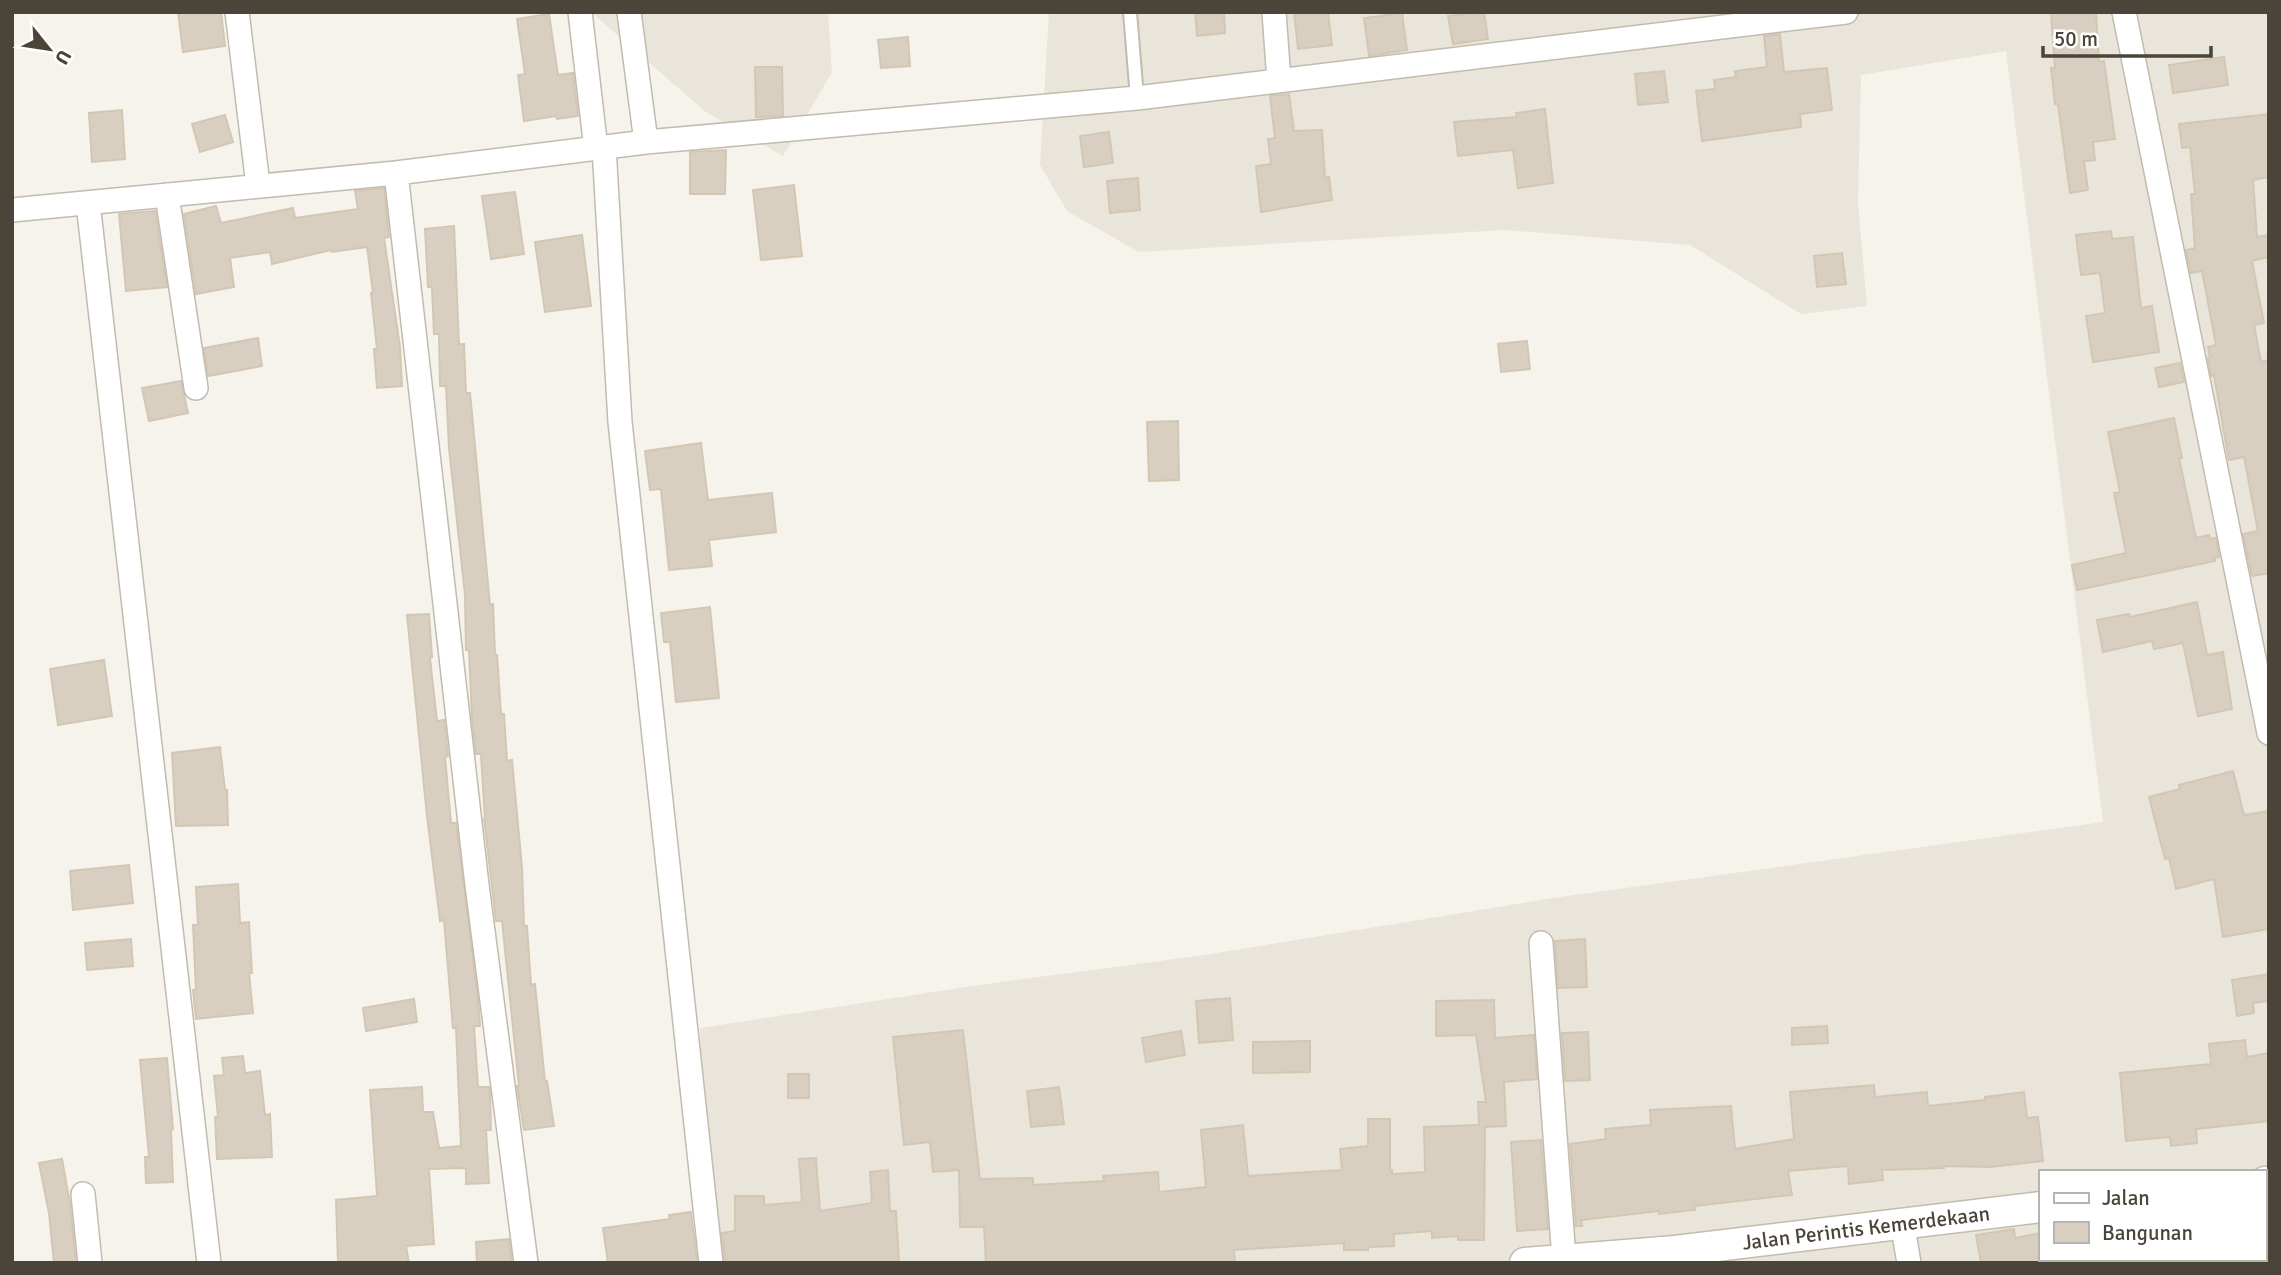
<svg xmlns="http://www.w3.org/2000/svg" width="2281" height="1275" viewBox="0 0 2281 1275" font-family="Signika,sans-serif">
<rect width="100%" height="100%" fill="#f6f3ec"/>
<!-- residential -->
<path fill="#eae5da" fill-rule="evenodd" d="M 591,12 L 828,12 L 832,72 L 783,156 L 706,112 Z
M 1049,12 L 2269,12 L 2269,1263 L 711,1263 L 702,1170 L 700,1028 L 979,985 L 1198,956 L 1553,898 L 2103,822 L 2006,51 L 1861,75 L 1858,202 L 1867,306 L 1801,314 L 1690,245 L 1504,230 L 1139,252 L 1067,211 L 1040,165 ZM 2041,1172 L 2265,1172 L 2265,1259 L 2041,1259 Z"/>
<!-- building -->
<path fill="#d8cfc1" stroke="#d3c7b4" stroke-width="2" d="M 178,12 L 221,12 L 225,46 L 183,52 Z
M 1195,12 L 1224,12 L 1225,33 L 1197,36 Z
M 1294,12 L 1328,12 L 1332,45 L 1298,49 Z
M 1484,12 L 1488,39 L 1453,44 L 1448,16 Z
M 2051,12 L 2096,12 L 2099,62 L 2104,61 L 2115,139 L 2093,142 L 2095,160 L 2084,161 L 2088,190 L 2070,193 L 2058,104 L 2055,104 L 2051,68 L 2055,68 Z
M 1402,13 L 1407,50 L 1369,56 L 1364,18 Z
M 549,14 L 558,75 L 573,73 L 578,116 L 557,119 L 556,116 L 524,121 L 518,75 L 525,74 L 517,19 Z
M 1780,34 L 1784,72 L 1827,68 L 1832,110 L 1800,114 L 1801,127 L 1702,141 L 1696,91 L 1715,89 L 1714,80 L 1736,77 L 1735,71 L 1767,67 L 1764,36 Z
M 908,37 L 910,66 L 881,68 L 878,40 Z
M 2224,57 L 2228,85 L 2173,93 L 2169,65 Z
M 755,67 L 782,67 L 783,116 L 756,117 Z
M 1664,71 L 1668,102 L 1638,105 L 1635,74 Z
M 1289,94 L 1294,131 L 1322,130 L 1325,178 L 1329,177 L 1332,200 L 1261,212 L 1256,166 L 1271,164 L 1268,139 L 1275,138 L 1270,96 Z
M 1545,109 L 1553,183 L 1518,188 L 1513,150 L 1458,156 L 1454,122 L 1517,117 L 1516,113 Z
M 122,110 L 125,159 L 92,162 L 89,113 Z
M 2269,114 L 2269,177 L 2253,180 L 2257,237 L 2269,235 L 2269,257 L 2252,261 L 2264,323 L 2254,325 L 2261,362 L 2269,360 L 2269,573 L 2252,576 L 2243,534 L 2258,531 L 2244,457 L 2229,460 L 2214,375 L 2211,376 L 2208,358 L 2210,357 L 2208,347 L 2216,345 L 2202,271 L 2191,273 L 2186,250 L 2195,248 L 2191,194 L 2195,194 L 2190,147 L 2182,148 L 2179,124 Z
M 225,115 L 233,142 L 200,152 L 192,124 Z
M 1109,132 L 1113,163 L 1084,167 L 1080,136 Z
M 726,150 L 725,194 L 690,194 L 690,152 Z
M 1138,178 L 1140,210 L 1110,213 L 1107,181 Z
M 794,185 L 802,256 L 761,260 L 753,190 Z
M 384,188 L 389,237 L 384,238 L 400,347 L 402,386 L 377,388 L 374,349 L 377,349 L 371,293 L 373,293 L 367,247 L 332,252 L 331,250 L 272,264 L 270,252 L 230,258 L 234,287 L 196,294 L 184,214 L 216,206 L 221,223 L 293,208 L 295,218 L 358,209 L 355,191 Z
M 515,192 L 524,254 L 491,259 L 482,196 Z
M 155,211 L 167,287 L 126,291 L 119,214 Z
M 454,226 L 459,344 L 464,344 L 466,393 L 470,393 L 490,605 L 493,604 L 495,655 L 497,655 L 501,714 L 504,714 L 507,761 L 512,760 L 522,868 L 524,926 L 527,926 L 531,985 L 535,984 L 545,1081 L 547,1081 L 554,1126 L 524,1130 L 517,1086 L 519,1086 L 502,921 L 496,921 L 484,819 L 485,819 L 481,754 L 476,754 L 472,719 L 469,650 L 466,650 L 465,595 L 449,448 L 446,386 L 440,386 L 439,334 L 434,334 L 432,287 L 428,287 L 425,229 Z
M 2111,231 L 2112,239 L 2133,237 L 2141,308 L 2152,306 L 2159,352 L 2093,362 L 2086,316 L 2105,313 L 2100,273 L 2081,275 L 2076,235 Z
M 582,235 L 591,306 L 545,312 L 535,242 Z
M 1842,253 L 1846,284 L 1817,287 L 1814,256 Z
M 258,338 L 262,366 L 208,376 L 204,348 Z
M 1527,341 L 1530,369 L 1501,372 L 1498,344 Z
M 2180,363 L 2184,382 L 2159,387 L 2155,368 Z
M 181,381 L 188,413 L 149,421 L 142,388 Z
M 2174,418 L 2182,458 L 2179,458 L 2196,538 L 2209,535 L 2210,539 L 2216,538 L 2219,557 L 2214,558 L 2215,561 L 2077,590 L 2072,565 L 2126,553 L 2114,493 L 2120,492 L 2108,432 Z
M 1178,421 L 1179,480 L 1149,481 L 1147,422 Z
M 701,443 L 708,500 L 772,493 L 776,532 L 709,540 L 712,566 L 669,570 L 661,489 L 650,490 L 645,451 Z
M 2197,602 L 2207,655 L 2223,652 L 2232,709 L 2198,716 L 2183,643 L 2154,649 L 2152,641 L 2103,652 L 2097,620 L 2129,614 L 2130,617 Z
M 710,607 L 719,698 L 676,702 L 670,642 L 664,642 L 661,613 Z
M 429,614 L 432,657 L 430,658 L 437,721 L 444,720 L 448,756 L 445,757 L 451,823 L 456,823 L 478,999 L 480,1026 L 474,1026 L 478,1087 L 489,1087 L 490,1092 L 491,1130 L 486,1130 L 489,1183 L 466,1184 L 466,1168 L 429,1169 L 434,1244 L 406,1246 L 409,1263 L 338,1263 L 336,1200 L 377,1196 L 370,1090 L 422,1087 L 423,1112 L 433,1112 L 439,1148 L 461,1146 L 456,1028 L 453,1028 L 444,920 L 440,921 L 427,816 L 407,615 Z
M 104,660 L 112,716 L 58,725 L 50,669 Z
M 220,747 L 225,790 L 227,790 L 228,825 L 176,826 L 172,753 Z
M 2233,771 L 2244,815 L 2269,811 L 2269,929 L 2223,937 L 2214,879 L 2176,889 L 2169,858 L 2165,859 L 2149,797 L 2180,789 L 2179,785 Z
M 129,865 L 133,903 L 73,910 L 70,871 Z
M 238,884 L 240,923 L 249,922 L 252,973 L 249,973 L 253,1013 L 196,1019 L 193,990 L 196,990 L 193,925 L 198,925 L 196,887 Z
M 131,939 L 133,966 L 87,970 L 85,943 Z
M 1585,939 L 1587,987 L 1558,988 L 1555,941 Z
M 2269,974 L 2269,1001 L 2253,1003 L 2254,1013 L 2237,1016 L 2232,980 Z
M 1230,998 L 1233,1040 L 1199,1043 L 1196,1001 Z
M 414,999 L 417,1022 L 366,1031 L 363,1008 Z
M 1494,1000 L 1495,1038 L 1534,1035 L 1537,1079 L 1504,1082 L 1506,1126 L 1485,1127 L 1484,1240 L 1458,1240 L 1458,1236 L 1432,1238 L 1432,1231 L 1394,1234 L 1394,1246 L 1368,1247 L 1368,1250 L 1344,1250 L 1344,1243 L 1234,1250 L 1235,1263 L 986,1263 L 984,1227 L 960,1227 L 959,1170 L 933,1172 L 930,1142 L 904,1145 L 893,1037 L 963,1030 L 980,1179 L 1033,1178 L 1033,1185 L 1104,1181 L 1103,1176 L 1158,1172 L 1159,1192 L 1206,1187 L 1201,1130 L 1243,1125 L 1248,1176 L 1342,1170 L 1340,1149 L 1368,1146 L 1368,1119 L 1390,1119 L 1390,1170 L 1392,1170 L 1392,1174 L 1425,1172 L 1424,1127 L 1479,1125 L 1478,1102 L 1486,1102 L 1476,1035 L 1436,1036 L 1436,1001 Z
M 1827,1026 L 1828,1043 L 1792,1045 L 1792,1028 Z
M 1181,1031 L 1185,1055 L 1146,1062 L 1142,1038 Z
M 1588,1032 L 1590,1080 L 1565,1081 L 1562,1033 Z
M 2245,1040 L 2247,1057 L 2269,1053 L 2269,1121 L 2196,1129 L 2197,1143 L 2171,1146 L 2170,1137 L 2126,1141 L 2120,1073 L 2211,1064 L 2209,1044 Z
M 1310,1041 L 1310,1072 L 1253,1073 L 1253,1042 Z
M 243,1056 L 245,1073 L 260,1071 L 265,1115 L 270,1114 L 272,1157 L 217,1159 L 215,1117 L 218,1117 L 214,1076 L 224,1075 L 222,1058 Z
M 167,1058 L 173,1129 L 171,1130 L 173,1182 L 146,1183 L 145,1157 L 149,1157 L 140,1060 Z
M 788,1074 L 809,1074 L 809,1098 L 788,1098 Z
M 1874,1085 L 1875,1097 L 1927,1092 L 1928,1106 L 1985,1100 L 1985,1097 L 2024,1092 L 2027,1118 L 2038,1117 L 2043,1161 L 1990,1167 L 1944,1166 L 1944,1168 L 1882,1170 L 1883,1180 L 1849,1184 L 1848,1166 L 1788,1171 L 1792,1195 L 1694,1206 L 1695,1210 L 1659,1214 L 1659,1211 L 1581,1220 L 1582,1226 L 1576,1226 L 1570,1144 L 1606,1139 L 1605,1129 L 1651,1125 L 1650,1110 L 1731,1106 L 1735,1149 L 1794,1139 L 1790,1092 Z
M 1059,1087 L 1064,1124 L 1031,1127 L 1027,1091 Z
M 1541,1140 L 1548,1229 L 1517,1231 L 1511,1142 Z
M 816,1158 L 820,1211 L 872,1203 L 870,1172 L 888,1170 L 890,1211 L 896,1211 L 899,1263 L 725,1263 L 722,1233 L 735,1231 L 735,1196 L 764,1196 L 764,1205 L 802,1202 L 799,1159 Z
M 62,1159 L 70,1204 L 76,1263 L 54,1263 L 49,1213 L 39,1163 Z
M 691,1212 L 697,1263 L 608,1263 L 603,1228 L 670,1219 L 669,1215 Z
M 2014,1229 L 2015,1238 L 2041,1233 L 2041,1263 L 1981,1263 L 1976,1235 Z
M 509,1239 L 512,1263 L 477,1263 L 476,1242 Z"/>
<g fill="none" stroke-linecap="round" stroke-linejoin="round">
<!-- service casing -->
<g stroke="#c2bbae" stroke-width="16">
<path id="service" d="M 1130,12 L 1137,98"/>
</g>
<!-- minor casing -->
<g stroke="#c2bbae" stroke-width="26">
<path id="minor" d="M 237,12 L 258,185
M 580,12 L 596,149
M 629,12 L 646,142
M 1274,12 L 1279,81
M 2124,12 L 2269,733
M 604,147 L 620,422 L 711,1263
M 396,173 L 477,885 L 526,1263
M 167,195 L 196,388
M 88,203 L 209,1263
M 12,210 L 396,173 L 646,142 L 1137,98 L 1846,12
M 1541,943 L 1564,1259
M 83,1194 L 90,1263
M 1902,1222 L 1909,1263"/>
</g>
<!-- tertiary casing -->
<g stroke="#c2bbae" stroke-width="33">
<g id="tertiary">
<path d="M 2265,1182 L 2269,1182"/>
<path id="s1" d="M 1525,1263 L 1675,1251 L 2041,1207"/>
</g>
</g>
<!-- service -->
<use href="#service" stroke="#fff" stroke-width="12"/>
<!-- minor -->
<use href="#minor" stroke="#fff" stroke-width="23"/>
<!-- tertiary -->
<use href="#tertiary" stroke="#fff" stroke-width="30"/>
</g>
<g text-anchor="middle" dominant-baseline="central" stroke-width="5" stroke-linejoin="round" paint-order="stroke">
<!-- street labels -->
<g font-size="21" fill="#4b4439" stroke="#fff">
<text stroke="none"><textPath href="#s1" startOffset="343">Jalan Perintis Kemerdekaan</textPath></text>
</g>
</g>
<!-- border -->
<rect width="2281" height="1275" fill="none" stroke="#4b4439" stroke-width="28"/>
<!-- legend -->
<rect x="2039" y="1170" width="228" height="91" fill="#ffffff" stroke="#b7b4b0" stroke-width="2"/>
<rect x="2054" y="1193" width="35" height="10" fill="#ffffff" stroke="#b7b4b0" stroke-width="2"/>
<text x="2102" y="1205" font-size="21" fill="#4b4439">Jalan</text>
<rect x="2054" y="1222" width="35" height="21" fill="#d8cfc1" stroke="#b7b4b0" stroke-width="2"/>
<text x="2102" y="1240" font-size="21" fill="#4b4439">Bangunan</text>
<!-- north arrow -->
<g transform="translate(49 49) rotate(120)" stroke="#ffffff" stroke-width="5" paint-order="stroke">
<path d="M0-5L12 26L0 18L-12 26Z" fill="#4b4439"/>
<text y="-10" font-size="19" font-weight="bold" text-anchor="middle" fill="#4b4439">U</text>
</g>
<!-- scale -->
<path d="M2043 46v10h168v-10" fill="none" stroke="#4b4439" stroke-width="3.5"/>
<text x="2054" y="46" font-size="21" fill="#4b4439" stroke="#ffffff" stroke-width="5" paint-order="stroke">50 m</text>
</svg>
